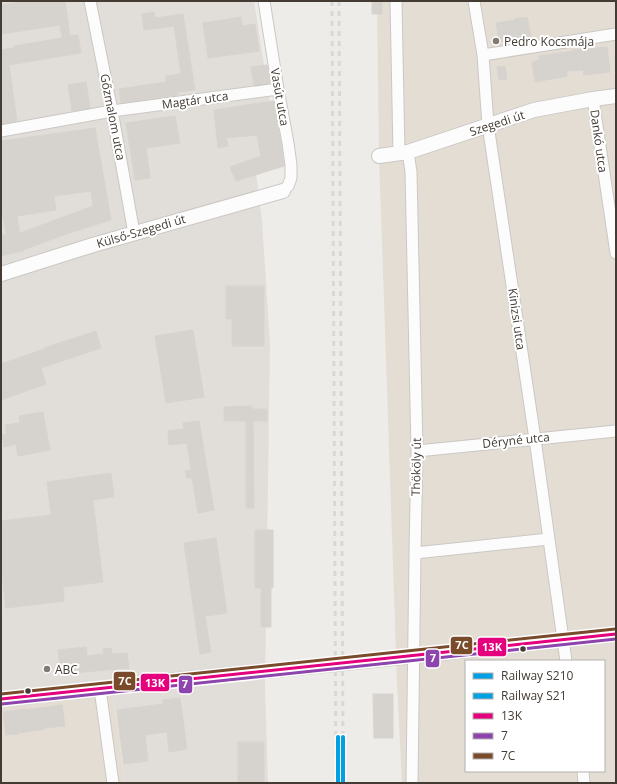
<svg xmlns="http://www.w3.org/2000/svg" width="617" height="784" viewBox="0 0 617 784" font-family="'Open Sans',sans-serif">
<rect width="100%" height="100%" fill="#eeece8"/>
<!-- residential -->
<path fill="#e3ddd4" fill-rule="evenodd" d="M 377,1 L 616,1 L 616,783 L 402,783 L 397,682 L 379,156 ZM 466,661 L 604,661 L 604,771 L 466,771 Z
M 112,690 L 125,783 L 1,783 L 1,703 Z"/>
<!-- industrial -->
<path fill="#e1ddd9" d="M 1,1 L 254,1 L 280,168 L 256,174 L 262,221 L 270,344 L 265,688 L 268,783 L 125,783 L 112,690 L 1,703 Z"/>
<!-- building -->
<path fill="#d6d3cf" stroke="#d7d3cd" fill-rule="evenodd" d="M 29,1 L 65,1 L 70,36 L 78,35 L 81,53 L 9,65 L 17,121 L 1,124 L 1,50 L 14,48 L 14,46 L 62,38 L 60,25 L 1,34 L 1,5 Z
M 372,1 L 382,1 L 382,14 L 372,14 Z
M 154,12 L 155,18 L 183,14 L 195,90 L 177,92 L 178,95 L 121,103 L 119,89 L 166,82 L 166,76 L 181,74 L 174,26 L 144,30 L 142,14 Z
M 241,17 L 242,26 L 255,24 L 259,51 L 208,58 L 203,23 Z
M 527,17 L 531,36 L 499,42 L 496,23 L 515,20 L 514,19 Z
M 607,47 L 610,72 L 584,75 L 583,70 L 567,71 L 567,76 L 535,82 L 532,62 L 539,60 L 539,56 L 573,51 L 573,50 Z
M 267,65 L 270,83 L 254,85 L 251,67 Z
M 505,66 L 507,79 L 499,80 L 497,67 Z
M 86,82 L 90,108 L 72,111 L 68,85 Z
M 273,101 L 281,144 L 284,166 L 236,181 L 230,167 L 261,156 L 257,135 L 226,138 L 228,146 L 218,148 L 214,110 Z
M 175,116 L 180,143 L 146,148 L 150,178 L 135,180 L 126,123 Z
M 95,128 L 111,220 L 69,233 L 23,250 L 23,251 L 1,256 L 1,235 L 6,234 L 1,206 L 1,141 ZM 91,191 L 93,206 L 20,233 L 17,216 L 56,210 L 54,196 Z
M 226,286 L 264,286 L 264,346 L 232,346 L 232,319 L 226,319 Z
M 193,330 L 204,397 L 166,403 L 155,336 Z
M 96,331 L 101,348 L 41,368 L 46,384 L 1,400 L 1,364 L 44,349 L 44,348 Z
M 252,406 L 252,409 L 267,409 L 267,421 L 253,421 L 254,508 L 246,508 L 246,421 L 224,421 L 224,407 Z
M 43,412 L 50,450 L 18,456 L 16,444 L 4,447 L 2,435 L 7,434 L 5,425 L 20,423 L 19,416 Z
M 199,421 L 214,510 L 198,513 L 192,478 L 187,478 L 185,471 L 191,470 L 187,443 L 169,445 L 168,431 L 184,429 L 183,423 Z
M 111,473 L 114,497 L 93,500 L 103,582 L 63,587 L 64,601 L 6,608 L 1,564 L 1,521 L 51,515 L 47,482 Z
M 255,530 L 273,530 L 273,588 L 271,588 L 271,627 L 261,627 L 261,588 L 255,588 Z
M 216,538 L 227,613 L 205,616 L 211,652 L 200,654 L 184,543 Z
M 86,647 L 87,656 L 104,654 L 103,649 L 111,648 L 112,654 L 127,653 L 129,668 L 61,674 L 58,650 Z
M 373,694 L 393,694 L 393,738 L 374,738 Z
M 180,698 L 187,749 L 169,752 L 167,732 L 145,735 L 148,761 L 124,764 L 117,710 L 163,704 L 163,700 Z
M 62,705 L 65,726 L 44,728 L 45,729 L 18,733 L 18,734 L 6,735 L 3,712 L 25,709 L 25,710 Z
M 238,742 L 264,742 L 264,783 L 238,783 Z"/>
<g fill="none" stroke-linecap="round" stroke-linejoin="round">
<!-- minor casing -->
<g stroke="#cbc8c4" stroke-width="13">
<path id="minor" d="M 90,1 L 112,111 L 134,233
M 264,1 L 278,89 L 288,143 L 291,165 L 291,178 L 288,186 L 283,191
M 396,1 L 399,154
M 474,1 L 483,55 L 488,125 L 535,439 L 566,661
M 483,55 L 616,34
M 593,99 L 616,253
M 1,131 L 112,111 L 278,89
M 408,152 L 411,172 L 417,451 L 415,553 L 412,783
M 417,451 L 616,431
M 415,553 L 549,539
M 100,689 L 113,783
M 583,771 L 584,783"/>
</g>
<!-- tertiary casing -->
<g stroke="#cbc8c4" stroke-width="16">
<path id="tertiary" d="M 379,156 L 408,152 L 534,110 L 593,99 L 616,96
M 1,274 L 93,245 L 283,191
M 1,699 L 100,689 L 158,682 L 414,656 L 616,634"/>
</g>
<!-- minor -->
<use href="#minor" stroke="#fcfcfc" stroke-width="11"/>
<!-- tertiary -->
<use href="#tertiary" stroke="#fcfcfc" stroke-width="14"/>
<!-- rail -->
<path stroke="#d8d8d7" stroke-width="3" stroke-dasharray="5 5" stroke-linecap="butt" d="M 332,1 L 336,783
M 339,1 L 343,737"/>
<!-- bus-1 casing -->
<g stroke="#fff" stroke-width="6">
<path id="bus-1" d="M 1,699 L 616,634"/>
</g>
<!-- bus-2 casing -->
<g stroke="#fff" stroke-width="6">
<path id="bus-2" d="M 2,704 L 616,639"/>
</g>
<!-- bus-3 casing -->
<g stroke="#fff" stroke-width="6">
<path id="bus-3" d="M 1,694 L 615,629"/>
</g>
<!-- bus-1 -->
<use href="#bus-1" stroke="#e5007d" stroke-width="3"/>
<!-- bus-2 -->
<use href="#bus-2" stroke="#8e44ad" stroke-width="3"/>
<!-- bus-3 -->
<use href="#bus-3" stroke="#7a4b2a" stroke-width="3"/>
<!-- rail-1 casing -->
<g stroke="#fff" stroke-width="7">
<path id="rail-1" d="M 343,737 L 343,783"/>
</g>
<!-- rail-2 casing -->
<g stroke="#fff" stroke-width="7">
<path id="rail-2" d="M 338,737 L 338,783"/>
</g>
<!-- rail-1 -->
<use href="#rail-1" stroke="#00a0e3" stroke-width="4"/>
<!-- rail-2 -->
<use href="#rail-2" stroke="#00a0e3" stroke-width="4"/>
</g>
<!-- markers -->
<g fill="#807a73" stroke="#fff" stroke-width="1.5">
<circle cx="496" cy="41" r="4"/>
<circle cx="47" cy="669" r="4"/>
</g>
<g fill="#443c34" stroke="#fff" stroke-width="1.5">
<circle cx="523" cy="649" r="3.5"/>
<circle cx="28" cy="691" r="3.5"/>
</g>
<g text-anchor="middle" dominant-baseline="central" stroke-width="4" stroke-linejoin="round" paint-order="stroke">
<!-- poi labels -->
<g font-size="12" fill="#443c34" stroke="#fff" text-anchor="start">
<text x="504" y="41">Pedro Kocsmája</text>
<text x="55" y="669">ABC</text>
</g>
<!-- street labels -->
<g font-size="12" fill="#443c34" stroke="#fff">
<text transform="translate(280 97) rotate(80)">Vasút utca</text>
<text transform="translate(195 100) rotate(-8)">Magtár utca</text>
<text transform="translate(113 117) rotate(79)">Gőzmalom utca</text>
<text transform="translate(497 123) rotate(-18)">Szegedi út</text>
<text transform="translate(599 141) rotate(82)">Dankó utca</text>
<text transform="translate(141 231) rotate(-16)">Külső-Szegedi út</text>
<text transform="translate(517 319) rotate(82)">Kinizsi utca</text>
<text transform="translate(516 440) rotate(-6)">Déryné utca</text>
<text transform="translate(416 467) rotate(-89)">Thököly út</text>
</g>
</g>
<g stroke="#fff" stroke-width="1.5">
<rect x="450" y="636" width="23" height="19" rx="4" fill="#7a4b2a"/>
<rect x="477" y="637" width="30" height="20" rx="4" fill="#e5007d"/>
<rect x="425" y="649" width="15" height="19" rx="4" fill="#8e44ad"/>
<rect x="113" y="671" width="23" height="20" rx="4" fill="#7a4b2a"/>
<rect x="140" y="673" width="30" height="19" rx="4" fill="#e5007d"/>
<rect x="178" y="675" width="15" height="19" rx="4" fill="#8e44ad"/>
</g>
<g font-size="11" text-anchor="middle" font-weight="bold" fill="#fff">
<text x="462" y="649">7C</text>
<text x="492" y="651">13K</text>
<text x="433" y="662">7</text>
<text x="125" y="685">7C</text>
<text x="155" y="687">13K</text>
<text x="185" y="688">7</text>
</g>
<!-- border -->
<rect width="617" height="784" fill="none" stroke="#443c34" stroke-width="4"/>
<!-- legend -->
<rect x="465" y="660" width="140" height="112" fill="#ffffff" stroke="#b4b1ae"/>
<rect x="473" y="673" width="20" height="6" fill="#00a0e3" stroke="#b4b1ae"/>
<text x="501" y="680" font-size="12" fill="#443c34">Railway S210</text>
<rect x="473" y="693" width="20" height="6" fill="#00a0e3" stroke="#b4b1ae"/>
<text x="501" y="700" font-size="12" fill="#443c34">Railway S21</text>
<rect x="473" y="713" width="20" height="6" fill="#e5007d" stroke="#b4b1ae"/>
<text x="501" y="720" font-size="12" fill="#443c34">13K</text>
<rect x="473" y="733" width="20" height="6" fill="#8e44ad" stroke="#b4b1ae"/>
<text x="501" y="740" font-size="12" fill="#443c34">7</text>
<rect x="473" y="753" width="20" height="6" fill="#7a4b2a" stroke="#b4b1ae"/>
<text x="501" y="760" font-size="12" fill="#443c34">7C</text>
</svg>
